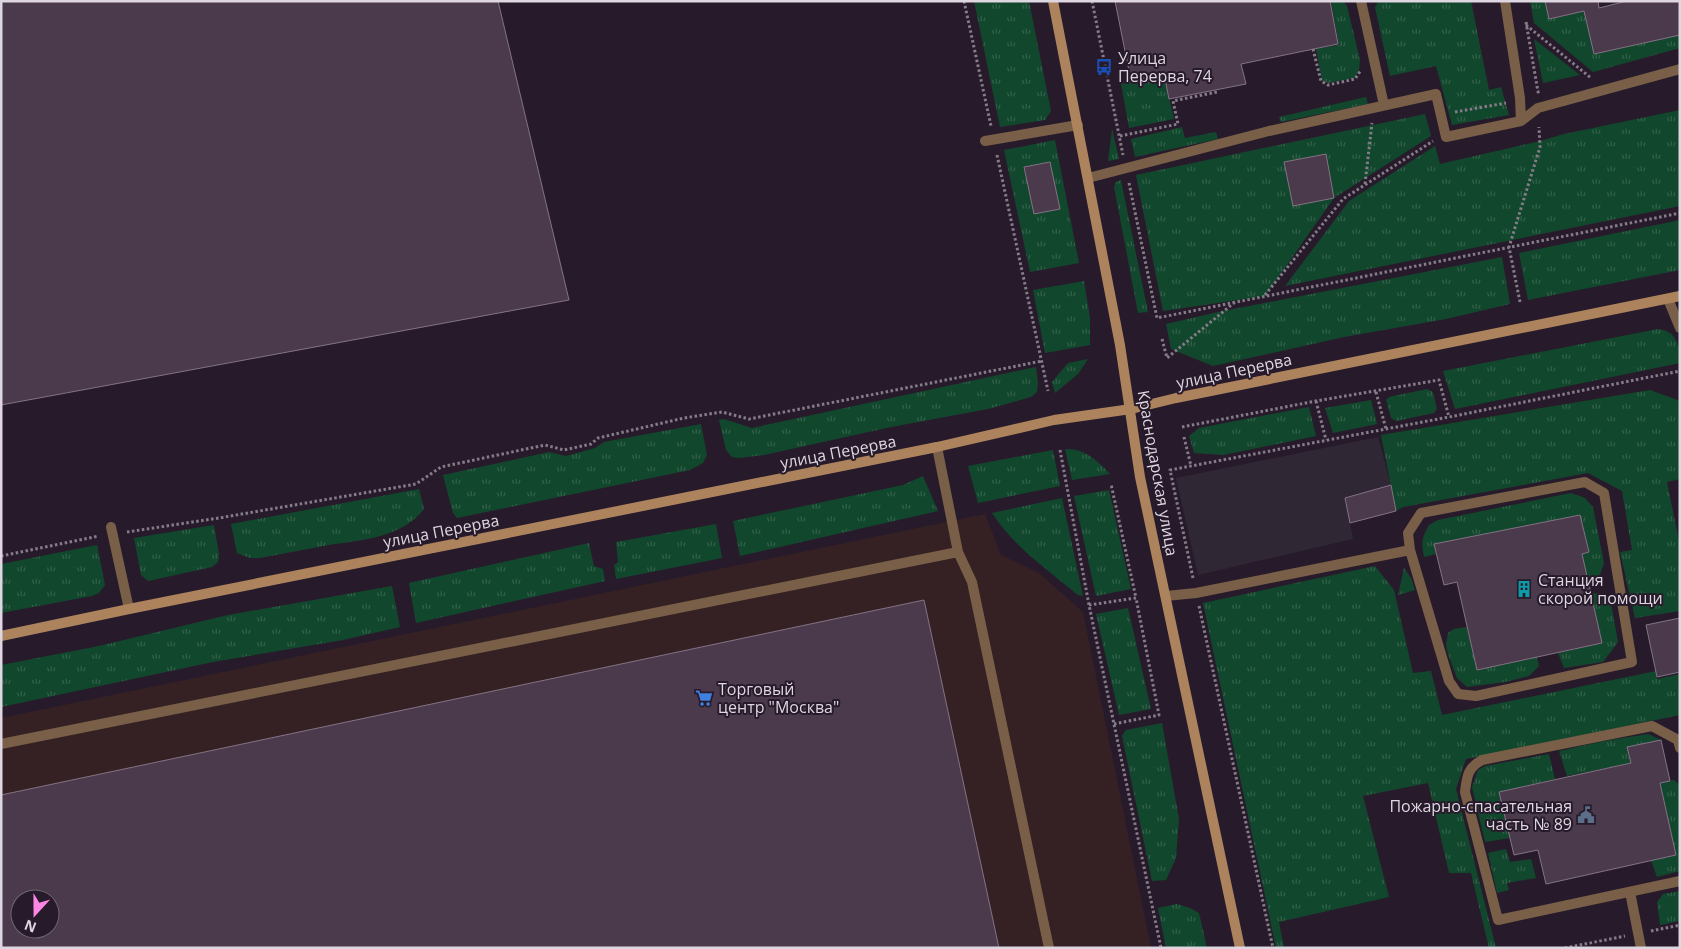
<svg xmlns="http://www.w3.org/2000/svg" width="1681" height="949" viewBox="0 0 1681 949" font-family="'Open Sans',sans-serif">
<defs>
<pattern id="grass-tufts" width="24" height="20" patternUnits="userSpaceOnUse" patternTransform="scale(1.25)"><rect width="24" height="20" fill="#11472c"/><path d="M3 7l-1-3M5 7V3M7 7l1-3M15 17l-1-3M17 17v-4M19 17l1-3" fill="none" stroke="#33614a"/></pattern>
</defs>
<rect width="100%" height="100%" fill="#271b2b"/>
<!-- commercial -->
<path fill="#352123" fill-rule="evenodd" d="M 985,514 L 1001,555 L 1039,573 L 1083,612 L 1151,948 L 1,948 L 1,718 ZM 20,899 L 50,899 L 50,929 L 20,929 Z"/>
<!-- industrial -->
<path fill="#302735" d="M 1378,437 L 1391,485 L 1345,498 L 1353,539 L 1198,575 L 1176,478 Z"/>
<!-- grass -->
<path fill="url(#grass-tufts)" fill-rule="evenodd" d="M 974,1 L 1029,1 L 1051,111 L 1045,120 L 1000,127 Z
M 1331,1 L 1343,1 L 1347,6 L 1360,60 L 1359,71 L 1354,78 L 1328,83 L 1322,80 L 1316,49 L 1339,45 Z
M 1379,1 L 1471,1 L 1489,90 L 1501,87 L 1509,115 L 1452,125 L 1436,66 L 1390,76 L 1375,7 Z
M 1530,1 L 1545,1 L 1550,19 L 1584,11 L 1595,54 L 1680,35 L 1680,48 L 1593,72 L 1534,23 Z
M 1534,39 L 1580,75 L 1543,83 Z
M 1164,74 L 1174,119 L 1129,128 L 1121,84 Z
M 1366,97 L 1368,104 L 1281,122 L 1279,117 Z
M 1680,110 L 1680,206 L 1285,286 L 1349,201 L 1435,146 L 1440,164 L 1540,141 L 1564,134 Z
M 1425,114 L 1431,136 L 1334,198 L 1265,296 L 1163,311 L 1136,175 Z
M 1182,127 L 1185,138 L 1216,132 L 1218,139 L 1135,157 L 1131,139 Z
M 1112,129 L 1119,159 L 1108,161 Z
M 1055,140 L 1079,263 L 1030,272 L 1004,150 ZM 1050,162 L 1059,209 L 1034,214 L 1024,167 Z
M 1121,180 L 1148,312 L 1138,313 L 1114,187 L 1116,182 Z
M 1680,220 L 1680,270 L 1528,300 L 1519,253 Z
M 1502,257 L 1510,304 L 1446,319 L 1344,337 L 1213,366 L 1171,349 L 1166,324 L 1218,312 Z
M 1084,281 L 1090,318 L 1090,345 L 1045,353 L 1033,290 Z
M 1658,329 C 1677,331 1680,346 1680,363 L 1455,409 L 1443,371 Z
M 1088,359 L 1078,374 L 1055,393 L 1052,382 L 1068,363 Z
M 1036,367 L 1038,383 L 1037,392 L 1031,397 L 988,409 L 891,427 L 764,455 L 739,458 L 732,457 L 726,450 L 719,420 L 724,419 L 752,428 Z
M 1427,389 L 1433,392 L 1437,409 L 1434,413 L 1396,421 L 1391,418 L 1386,400 L 1389,397 Z
M 1650,390 L 1680,401 L 1680,479 L 1667,482 L 1680,546 L 1680,611 L 1635,618 L 1620,552 L 1632,550 L 1622,491 L 1588,473 L 1403,507 L 1396,511 L 1381,435 Z
M 1371,400 L 1377,424 L 1333,433 L 1325,408 Z
M 1309,407 L 1316,436 L 1223,455 L 1194,453 L 1189,436 L 1199,428 Z
M 701,424 L 707,455 L 703,463 L 690,470 L 457,518 L 453,513 L 443,475 L 549,452 L 566,456 L 595,448 L 604,442 Z
M 1065,449 C 1084,448 1097,460 1110,474 L 1072,480 Z
M 1053,450 L 1060,486 L 978,503 L 968,466 Z
M 923,476 L 938,511 L 740,556 L 733,521 L 903,485 Z
M 419,489 L 424,509 C 401,538 362,540 329,545 C 306,549 283,554 260,558 L 250,558 L 237,553 L 231,524 Z
M 1109,490 L 1131,589 L 1096,596 L 1074,496 Z
M 1571,493 L 1585,498 L 1593,507 L 1604,563 L 1600,575 L 1588,580 L 1582,554 L 1589,551 L 1580,515 L 1434,544 L 1436,554 L 1424,557 C 1421,542 1422,538 1429,525 L 1438,520 Z
M 1062,498 L 1083,596 L 1078,595 C 1048,570 1013,546 992,513 Z
M 716,524 L 722,558 L 616,579 L 614,565 L 618,562 L 616,542 Z
M 214,525 L 219,554 L 218,562 L 212,567 L 148,581 L 141,575 L 134,538 Z
M 589,543 L 594,566 L 603,569 L 605,581 L 416,623 L 409,583 Z
M 97,545 L 105,585 L 99,593 L 92,596 L 1,613 L 1,564 Z
M 1375,566 L 1394,590 L 1413,673 L 1431,671 L 1442,715 L 1656,671 L 1657,679 L 1680,674 L 1680,715 L 1466,759 L 1456,789 L 1496,948 L 1489,948 L 1471,873 L 1449,873 L 1428,783 L 1363,796 L 1389,897 L 1279,922 L 1284,948 L 1276,948 L 1203,603 Z
M 1404,568 L 1411,578 L 1415,590 L 1398,595 Z
M 392,586 L 400,627 L 343,640 L 213,662 L 1,707 L 1,665 L 99,646 L 228,615 Z
M 1591,593 L 1602,594 L 1611,603 L 1618,642 L 1603,662 L 1564,668 L 1558,653 L 1602,643 Z
M 1128,608 L 1151,709 L 1119,715 L 1096,614 Z
M 1467,627 L 1477,670 L 1537,657 L 1539,666 L 1529,676 L 1505,682 L 1467,687 L 1457,678 L 1448,654 L 1446,645 L 1448,633 L 1454,629 Z
M 1162,723 L 1179,819 L 1176,858 L 1166,880 L 1152,881 L 1122,736 L 1126,730 Z
M 1648,734 L 1661,740 L 1628,747 L 1631,763 L 1567,776 L 1559,751 L 1604,741 Z
M 1549,754 L 1555,779 L 1499,792 L 1510,838 L 1485,842 L 1472,787 L 1478,770 L 1485,766 Z
M 1674,780 L 1680,785 L 1680,871 L 1657,877 L 1651,860 L 1676,855 L 1660,783 Z
M 1506,849 L 1510,862 L 1531,859 L 1536,878 L 1507,883 L 1509,890 L 1497,893 L 1488,853 Z
M 1680,891 L 1680,921 L 1660,925 L 1657,902 L 1663,894 Z
M 1177,904 L 1190,908 L 1199,913 L 1207,948 L 1166,948 L 1158,908 Z"/>
<!-- building -->
<path fill="#4a3a4b" stroke="#847385" fill-rule="evenodd" d="M 1,1 L 498,1 L 569,300 L 1,405 Z
M 1115,1 L 1330,1 L 1338,44 L 1241,64 L 1246,84 L 1169,99 L 1164,74 L 1131,81 Z
M 1545,1 L 1598,1 L 1599,8 L 1627,1 L 1680,1 L 1680,35 L 1594,54 L 1584,11 L 1549,19 Z
M 1326,154 L 1334,198 L 1293,206 L 1284,162 Z
M 1050,162 L 1060,209 L 1034,214 L 1024,167 Z
M 1391,485 L 1396,511 L 1350,523 L 1345,498 Z
M 1580,515 L 1589,552 L 1582,554 L 1602,643 L 1477,670 L 1457,582 L 1444,585 L 1434,544 Z
M 924,600 L 999,948 L 1,948 L 1,795 ZM 20,899 L 50,899 L 50,929 L 20,929 Z
M 1680,618 L 1680,672 L 1657,677 L 1646,625 Z
M 1661,740 L 1670,781 L 1660,783 L 1676,855 L 1546,884 L 1538,850 L 1514,855 L 1499,792 L 1631,763 L 1627,747 Z"/>
<g fill="none" stroke-linecap="round" stroke-linejoin="round">
<!-- path -->
<path stroke="#867c89" stroke-width="3" stroke-dasharray="2.5 2.5" stroke-linecap="butt" d="M 964,1 L 991,126
M 1092,1 L 1123,155
M 1526,22 L 1538,92 L 1540,91
M 1526,25 L 1591,78
M 1313,49 L 1321,81 L 1328,85 L 1355,79 L 1361,70
M 1455,112 L 1506,103
M 1120,136 L 1178,124 L 1173,101 L 1217,92
M 997,155 L 1048,391
M 1129,183 L 1157,318 L 1680,213
M 1365,184 L 1372,123
M 1265,295 L 1343,199 L 1433,141
M 1520,302 L 1509,247 L 1540,147 L 1539,127
M 1162,339 L 1167,358 L 1235,302
M 1376,392 L 1386,429
M 1316,401 L 1326,440
M 1182,427 L 1316,401 L 1439,380 L 1449,417
M 1184,437 L 1191,466
M 1060,450 L 1089,605 L 1161,948
M 127,532 L 219,518 L 416,484 L 441,467 L 545,445 L 564,450 L 591,444 L 598,438 L 684,418 L 722,412 L 749,419 L 1042,361
M 1,556 L 99,536
M 1193,578 L 1170,470 L 1449,417 L 1680,371
M 1089,605 L 1136,598 L 1111,484
M 1199,606 L 1273,948
M 1114,724 L 1159,715 L 1136,598
M 1651,931 L 1680,925
M 1565,948 L 1625,936"/>
<!-- lane -->
<path stroke="#795f48" stroke-width="10" d="M 1361,1 L 1384,105
M 1521,121 L 1538,108 L 1680,69
M 985,141 L 1078,125
M 1088,178 L 1269,131 L 1436,94 L 1446,137 L 1521,121 L 1520,98 L 1505,1
M 1668,299 L 1680,328
M 937,447 L 958,552 L 972,582 L 1049,948
M 111,527 L 129,609
M 1166,596 L 1196,593 L 1410,550 L 1449,681 L 1458,694 L 1476,696 L 1632,662 L 1604,493 L 1585,482 L 1421,513 L 1408,533 L 1410,550
M 1,744 L 958,552
M 1680,748 L 1678,740 L 1652,726 L 1482,760 C 1467,768 1467,777 1465,792 L 1498,920 L 1680,881
M 1630,892 L 1641,948"/>
<!-- secondary -->
<path stroke="#ac835d" stroke-width="10" d="M 1053,1 L 1120,345 L 1140,477 L 1240,948
M 1,636 L 129,609 L 937,447 L 1054,420 L 1131,409 L 1176,398 L 1680,296"/>
</g>
<!-- icons -->
<defs>
<g id="bus-bare" transform="scale(1.35)"><path d="M-5-6H5V4H4V6H2V4H-2V6H-4V4H-5ZM-3.5-4V0h7V-4ZM-3.5 1.2v1.5H-2V1.2ZM2 1.2v1.5H3.5V1.2Z" fill="#1a4fb4" stroke="#271b2b" stroke-width="2.5" paint-order="stroke"/></g>
<g id="building-bare" transform="scale(1.35)"><path d="M-4-6H4V6H1V3H-1V6H-4ZM-2.5-4.3h1.7v1.8h-1.7ZM.8-4.3h1.7v1.8H.8ZM-2.5-1h1.7V.8h-1.7ZM.8-1h1.7V.8H.8Z" fill="#0f9aa8" stroke="#271b2b" stroke-width="2.5" paint-order="stroke"/></g>
<g id="supermarket-bare" transform="scale(1.35)"><path d="M-6-5.5h2.5l.6 2H6L4.5 2H-2.5L-4.4-4H-6ZM-1.5 3.2a1.3 1.3 0 1 0 .1 0ZM3 3.2a1.3 1.3 0 1 0 .1 0Z" fill="#3f7fe0" stroke="#271b2b" stroke-width="2.5" paint-order="stroke"/></g>
<g id="civic-bare" transform="scale(1.35)"><path d="M-.6-6.5H3V-4.5H.6V-3L4-1V1h2V6H-6V1h2V-1L-.6-3ZM-1.2 2.5V6h2.4V2.5Z" fill="#5c6f8a" stroke="#271b2b" stroke-width="2.5" paint-order="stroke"/></g>
</defs>
<g fill-rule="evenodd">
<use href="#bus-bare" x="1104" y="67"/>
<use href="#building-bare" x="1524" y="589"/>
<use href="#supermarket-bare" x="704" y="698"/>
<use href="#civic-bare" x="1586" y="815"/>
</g>
<g text-anchor="middle" dominant-baseline="central" stroke-width="4" stroke-linejoin="round" paint-order="stroke">
<!-- poi labels -->
<g font-size="16" fill="#ded6e0" stroke="#271b2b" text-anchor="start">
<text x="1118" y="58">Улица<tspan x="1118" dy="18">Перерва, 74</tspan></text>
<text x="1538" y="580">Станция<tspan x="1538" dy="18">скорой помощи</tspan></text>
<text x="718" y="689">Торговый<tspan x="718" dy="18">центр "Москва"</tspan></text>
<text x="1572" y="806" text-anchor="end">Пожарно-спасательная<tspan x="1572" dy="18">часть № 89</tspan></text>
</g>
<!-- street labels -->
<g font-size="16" fill="#ded6e0" stroke="#271b2b">
<text transform="translate(1234 371) rotate(-12)">улица Перерва</text>
<text transform="translate(838 452) rotate(-11)">улица Перерва</text>
<text transform="translate(1158 473) rotate(80)">Краснодарская улица</text>
<text transform="translate(441 531) rotate(-11)">улица Перерва</text>
</g>
</g>
<!-- border -->
<rect width="1681" height="949" fill="none" stroke="#ded6e0" stroke-width="5"/>
<!-- north arrow -->
<g transform="translate(35 914) rotate(201)"><circle r="24" fill="#271b2b" stroke="#706673"/>
<path d="M0-4L9 19L0 12L-9 19Z" fill="#fc86e3"/>
<text y="-8" font-size="14" font-weight="bold" text-anchor="middle" fill="#ded6e0">N</text>
</g>
</svg>
